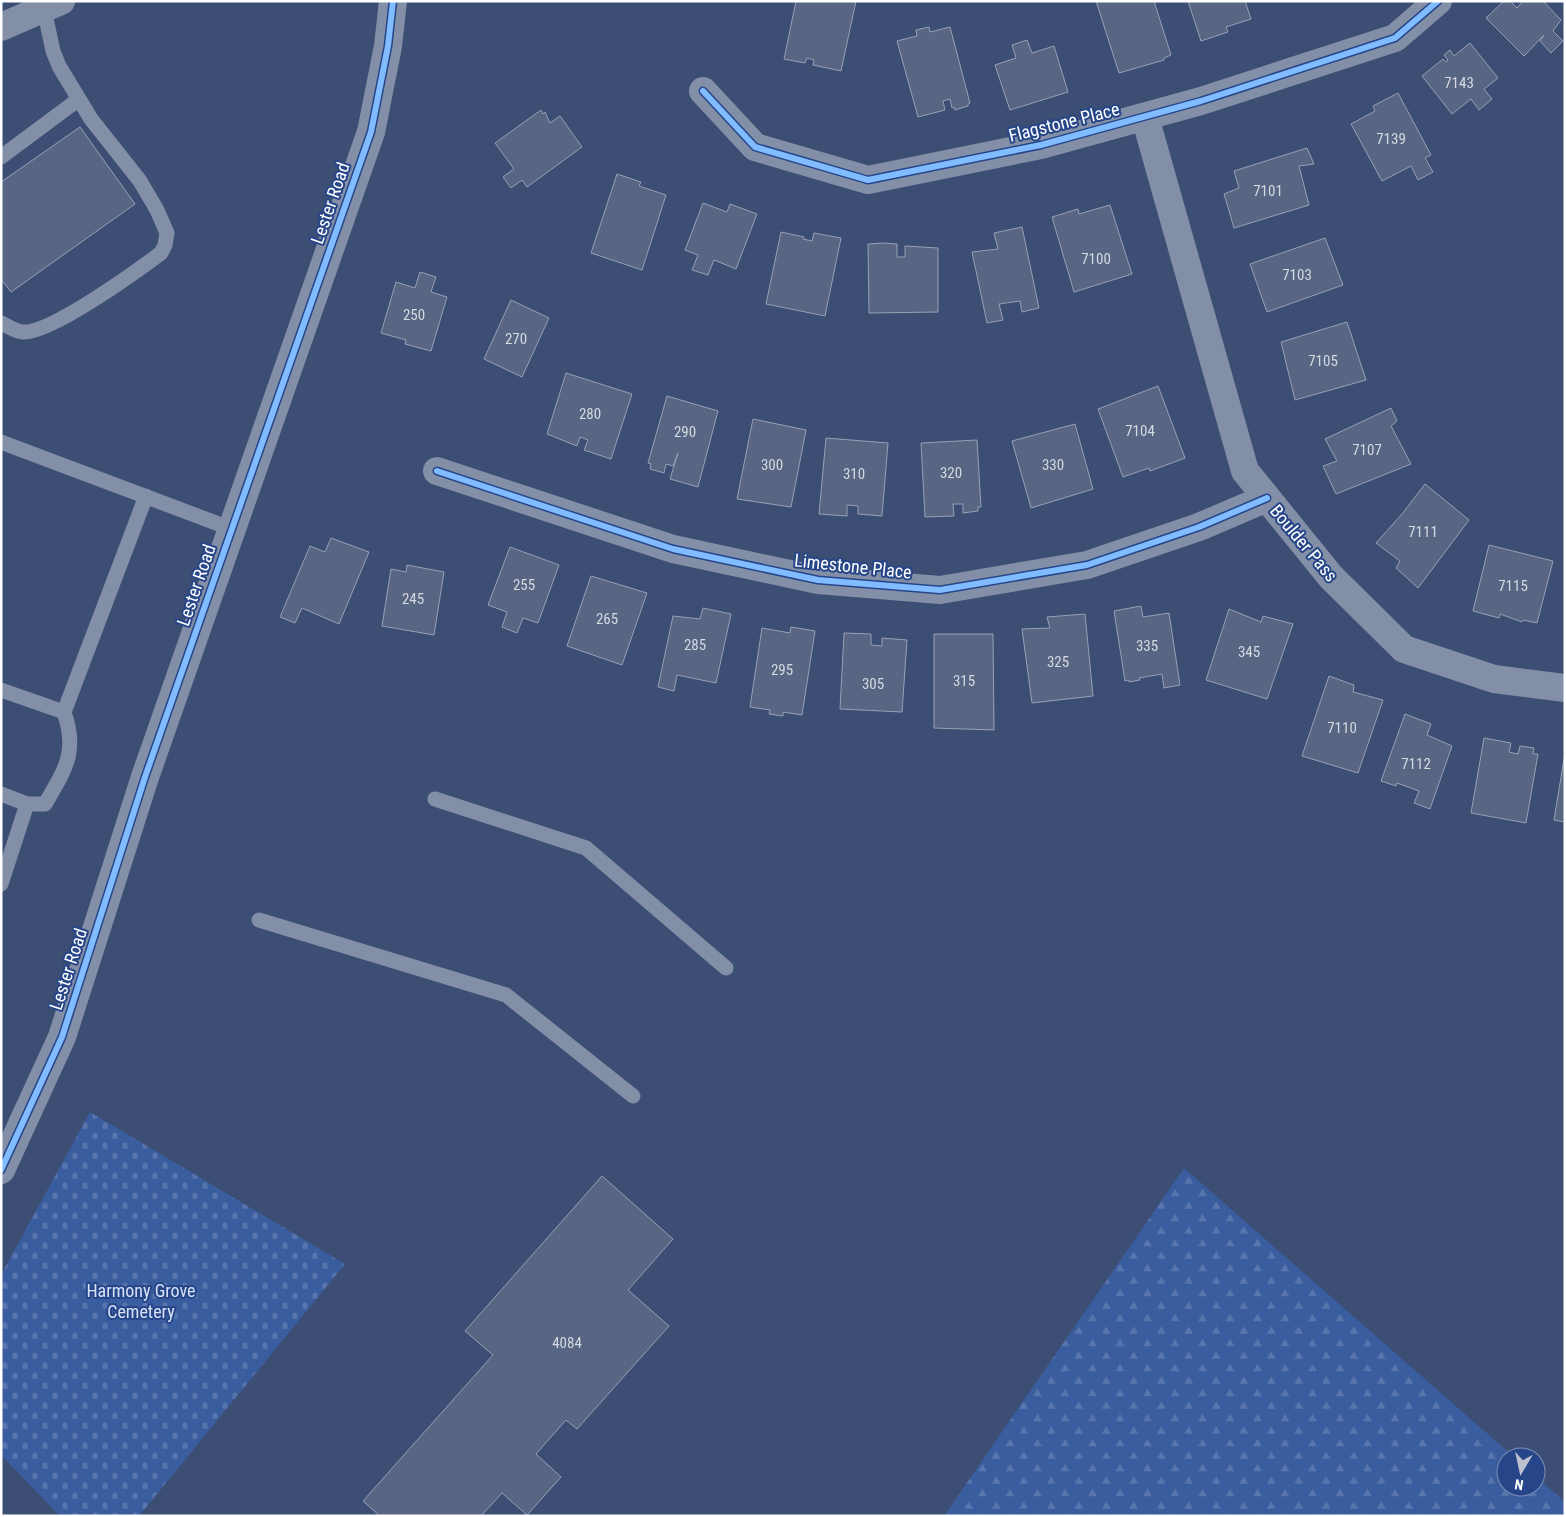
<svg xmlns="http://www.w3.org/2000/svg" width="1566" height="1517" viewBox="0 0 1566 1517" font-family="'Roboto Condensed',sans-serif">
<defs>
<pattern id="forest-firs" width="22" height="20" patternUnits="userSpaceOnUse" patternTransform="scale(1.25)"><rect width="22" height="20" fill="#3a5d9f"/><path d="M5 1l3.5 6h-7zM16 11l3.5 6h-7z" fill="#5875ad"/></pattern>
<pattern id="cemetery-stones" width="16" height="16" patternUnits="userSpaceOnUse" patternTransform="scale(1.25)"><rect width="16" height="16" fill="#3a5d9f"/><path d="M2 7V4a2 2 0 0 1 4 0v3zM10 15v-3a2 2 0 0 1 4 0v3z" fill="#5875ad"/></pattern>
</defs>
<rect width="100%" height="100%" fill="#3c4e73"/>
<!-- forest -->
<path fill="url(#forest-firs)" d="M 1184,1168 L 1514,1457 L 1506,1457 L 1506,1487 L 1536,1487 L 1536,1477 L 1565,1502 L 1565,1516 L 944,1516 Z"/>
<!-- cemetery -->
<path fill="url(#cemetery-stones)" d="M 90,1112 L 345,1264 L 139,1516 L 60,1516 L 1,1455 L 1,1275 Z"/>
<!-- building -->
<path fill="#586684" stroke="#97a1b6" d="M 796,1 L 856,1 L 841,71 L 813,65 L 814,60 L 807,58 L 805,63 L 784,59 Z
M 1096,1 L 1154,1 L 1171,55 L 1164,58 L 1164,60 L 1119,73 Z
M 1188,1 L 1245,1 L 1251,19 L 1226,27 L 1228,32 L 1201,41 Z
M 1504,1 L 1510,1 L 1517,8 L 1523,1 L 1543,1 L 1561,20 L 1553,31 L 1563,41 L 1551,53 L 1540,41 L 1544,35 L 1524,56 L 1486,18 Z
M 929,27 L 930,32 L 950,27 L 970,103 L 968,104 L 968,106 L 955,110 L 954,107 L 952,108 L 950,99 L 943,101 L 945,110 L 918,117 L 897,41 L 917,36 L 916,30 Z
M 1027,40 L 1032,53 L 1054,46 L 1068,92 L 1010,110 L 995,65 L 1016,58 L 1012,45 Z
M 1470,43 L 1498,78 L 1484,89 L 1492,99 L 1479,110 L 1471,99 L 1452,114 L 1422,76 L 1443,59 L 1446,62 L 1448,60 L 1444,55 L 1450,50 L 1454,56 Z
M 1398,93 L 1431,155 L 1425,158 L 1433,172 L 1418,180 L 1411,166 L 1382,181 L 1351,124 L 1375,111 L 1373,106 Z
M 541,110 L 543,114 L 545,112 L 550,123 L 560,116 L 582,147 L 527,187 L 522,180 L 511,188 L 503,177 L 514,169 L 495,143 Z
M 80,127 L 135,204 L 11,292 L 1,279 L 1,182 Z
M 1307,148 L 1314,164 L 1299,166 L 1309,205 L 1234,228 L 1224,194 L 1239,188 L 1234,171 Z
M 617,174 L 641,182 L 639,186 L 666,195 L 642,270 L 591,253 Z
M 703,203 L 727,212 L 730,204 L 757,214 L 736,269 L 714,260 L 708,275 L 692,270 L 698,255 L 685,250 Z
M 1110,205 L 1132,274 L 1074,292 L 1052,217 L 1078,209 L 1079,214 Z
M 1022,227 L 1039,308 L 1022,312 L 1020,301 L 999,304 L 1003,320 L 987,323 L 972,252 L 998,249 L 994,233 Z
M 781,232 L 804,237 L 803,239 L 812,241 L 814,233 L 841,238 L 825,316 L 766,304 Z
M 1325,238 L 1343,285 L 1267,312 L 1250,264 Z
M 883,243 L 897,244 L 897,257 L 905,257 L 905,246 L 938,248 L 938,312 L 869,313 L 868,244 Z
M 420,272 L 436,277 L 431,292 L 447,297 L 431,351 L 405,344 L 406,340 L 381,333 L 396,282 L 415,288 Z
M 511,300 L 549,318 L 522,377 L 484,359 Z
M 1347,322 L 1366,380 L 1295,400 L 1281,342 Z
M 566,373 L 632,394 L 611,459 L 584,450 L 588,440 L 580,437 L 577,446 L 547,434 Z
M 1158,386 L 1185,458 L 1150,471 L 1149,468 L 1123,477 L 1098,409 Z
M 667,396 L 718,411 L 698,487 L 670,479 L 678,453 L 673,466 L 666,464 L 664,473 L 650,469 L 651,464 L 648,463 Z
M 1391,408 L 1397,421 L 1391,426 L 1411,464 L 1336,494 L 1323,466 L 1337,461 L 1325,439 Z
M 753,419 L 806,430 L 791,507 L 737,499 Z
M 1075,424 L 1093,489 L 1031,508 L 1012,441 Z
M 826,438 L 888,443 L 882,516 L 858,514 L 858,506 L 847,505 L 847,516 L 819,514 Z
M 977,440 L 981,507 L 978,507 L 978,511 L 963,513 L 963,504 L 953,504 L 954,516 L 925,517 L 921,443 Z
M 1425,484 L 1469,520 L 1418,588 L 1396,568 L 1400,561 L 1376,543 L 1402,514 Z
M 331,538 L 369,552 L 339,624 L 302,608 L 295,623 L 280,617 L 310,546 L 325,552 Z
M 1489,545 L 1553,561 L 1537,623 L 1523,620 L 1522,622 L 1500,614 L 1499,618 L 1473,611 Z
M 510,547 L 559,565 L 538,623 L 523,618 L 517,633 L 502,627 L 507,612 L 488,605 Z
M 407,565 L 444,572 L 434,635 L 382,626 L 391,569 L 406,572 Z
M 591,576 L 647,593 L 622,665 L 567,646 Z
M 1141,606 L 1143,617 L 1169,613 L 1180,685 L 1164,688 L 1162,674 L 1139,678 L 1140,680 L 1129,682 L 1129,680 L 1125,681 L 1114,611 Z
M 703,608 L 731,614 L 716,683 L 677,675 L 674,691 L 658,687 L 673,616 L 700,619 Z
M 1229,609 L 1261,622 L 1263,616 L 1293,624 L 1267,699 L 1206,680 Z
M 1085,614 L 1093,696 L 1032,703 L 1022,629 L 1050,628 L 1047,617 Z
M 791,627 L 815,631 L 802,715 L 783,712 L 783,716 L 769,714 L 770,710 L 750,707 L 762,628 L 790,633 Z
M 844,633 L 871,634 L 871,645 L 882,646 L 882,638 L 907,640 L 902,712 L 840,709 Z
M 934,634 L 993,634 L 994,730 L 934,728 Z
M 1329,676 L 1354,685 L 1353,692 L 1383,700 L 1358,773 L 1302,756 Z
M 1405,714 L 1431,724 L 1427,735 L 1452,746 L 1430,809 L 1414,803 L 1419,791 L 1397,783 L 1396,786 L 1381,781 Z
M 1484,738 L 1511,743 L 1509,752 L 1518,754 L 1520,746 L 1534,748 L 1533,754 L 1538,754 L 1526,823 L 1471,813 Z
M 1565,753 L 1565,822 L 1554,820 Z
M 602,1176 L 673,1239 L 628,1290 L 669,1326 L 577,1429 L 566,1420 L 536,1454 L 561,1477 L 527,1515 L 502,1493 L 481,1516 L 380,1516 L 363,1501 L 493,1355 L 465,1331 Z"/>
<g fill="none" stroke-linecap="round" stroke-linejoin="round">
<!-- service -->
<path stroke="#838fa7" stroke-width="15" d="M 1,157 L 79,99
M 1,323 C 8,326 16,332 23,332 C 50,334 137,271 161,253 L 165,245 L 167,233 L 157,210 L 140,181 L 91,119 L 59,66 L 53,51 L 44,9
M 1,442 L 232,529
M 1,690 L 64,712 L 146,496
M 1,794 L 27,804 L 1,884
M 435,799 L 586,848 L 726,968
M 27,804 L 45,804 C 65,770 78,752 64,712
M 259,920 L 506,995 L 633,1096"/>
<!-- minor -->
<path stroke="#838fa7" stroke-width="28" d="M 703,91 L 755,147 L 868,180 L 1041,145 L 1201,101 L 1395,38 L 1438,1
M 1145,117 L 1245,471 L 1331,577 L 1404,649 L 1494,679 L 1565,688
M 437,471 L 673,549 L 818,580 L 940,590 L 1087,565 L 1199,527 L 1267,498
M 1,1170 L 62,1037 L 145,777 L 371,132 L 388,46 L 393,1"/>
<!-- tertiary -->
<path stroke="#838fa7" stroke-width="28" d="M 1,27 L 61,1"/>
<!-- cycleway casing -->
<g stroke="#264689" stroke-width="9">
<path id="cycleway" d="M 703,91 L 755,147 L 868,180 L 1041,145 L 1201,101 L 1395,38 L 1438,1
M 437,471 L 673,549 L 818,580 L 940,590 L 1087,565 L 1199,527 L 1267,498
M 1,1170 L 62,1037 L 145,777 L 371,132 L 388,46 L 393,1"/>
</g>
<!-- cycleway -->
<use href="#cycleway" stroke="#80bcff" stroke-width="6"/>
</g>
<g text-anchor="middle" dominant-baseline="central" stroke-width="4" stroke-linejoin="round" paint-order="stroke">
<!-- number labels -->
<g font-size="15" fill="#d5d9e0">
<text x="1459" y="83">7143</text>
<text x="1391" y="139">7139</text>
<text x="1268" y="191">7101</text>
<text x="1096" y="259">7100</text>
<text x="1297" y="275">7103</text>
<text x="414" y="315">250</text>
<text x="516" y="339">270</text>
<text x="1323" y="361">7105</text>
<text x="590" y="414">280</text>
<text x="1140" y="431">7104</text>
<text x="685" y="432">290</text>
<text x="1367" y="450">7107</text>
<text x="772" y="465">300</text>
<text x="1053" y="465">330</text>
<text x="951" y="473">320</text>
<text x="854" y="474">310</text>
<text x="1423" y="532">7111</text>
<text x="524" y="585">255</text>
<text x="1513" y="586">7115</text>
<text x="413" y="599">245</text>
<text x="607" y="619">265</text>
<text x="695" y="645">285</text>
<text x="1147" y="646">335</text>
<text x="1249" y="652">345</text>
<text x="1058" y="662">325</text>
<text x="782" y="670">295</text>
<text x="964" y="681">315</text>
<text x="873" y="684">305</text>
<text x="1342" y="728">7110</text>
<text x="1416" y="764">7112</text>
<text x="567" y="1343">4084</text>
</g>
<!-- street labels -->
<g font-size="18" fill="#fff" stroke="#264689">
<text transform="translate(1064 122) rotate(-14)">Flagstone Place</text>
<text transform="translate(330 203) rotate(-71)">Lester Road</text>
<text transform="translate(1304 543) rotate(50)">Boulder Pass</text>
<text transform="translate(853 566) rotate(6)">Limestone Place</text>
<text transform="translate(196 585) rotate(-71)">Lester Road</text>
<text transform="translate(68 969) rotate(-72)">Lester Road</text>
</g>
<!-- park labels -->
<g font-size="18" fill="#d7e2f7" stroke="#264689">
<text x="141" y="1290">Harmony Grove<tspan x="141" dy="21">Cemetery</tspan></text>
</g>
</g>
<!-- border -->
<rect width="1566" height="1517" fill="none" stroke="#ffffff" stroke-width="5"/>
<!-- north arrow -->
<g transform="translate(1521 1472) rotate(189)"><circle r="24" fill="#264689" stroke="#7d90b8"/>
<path d="M0-4L9 19L0 12L-9 19Z" fill="#bbc1ce"/>
<text y="-8" font-size="14" font-weight="bold" text-anchor="middle" fill="#ffffff">N</text>
</g>
</svg>
